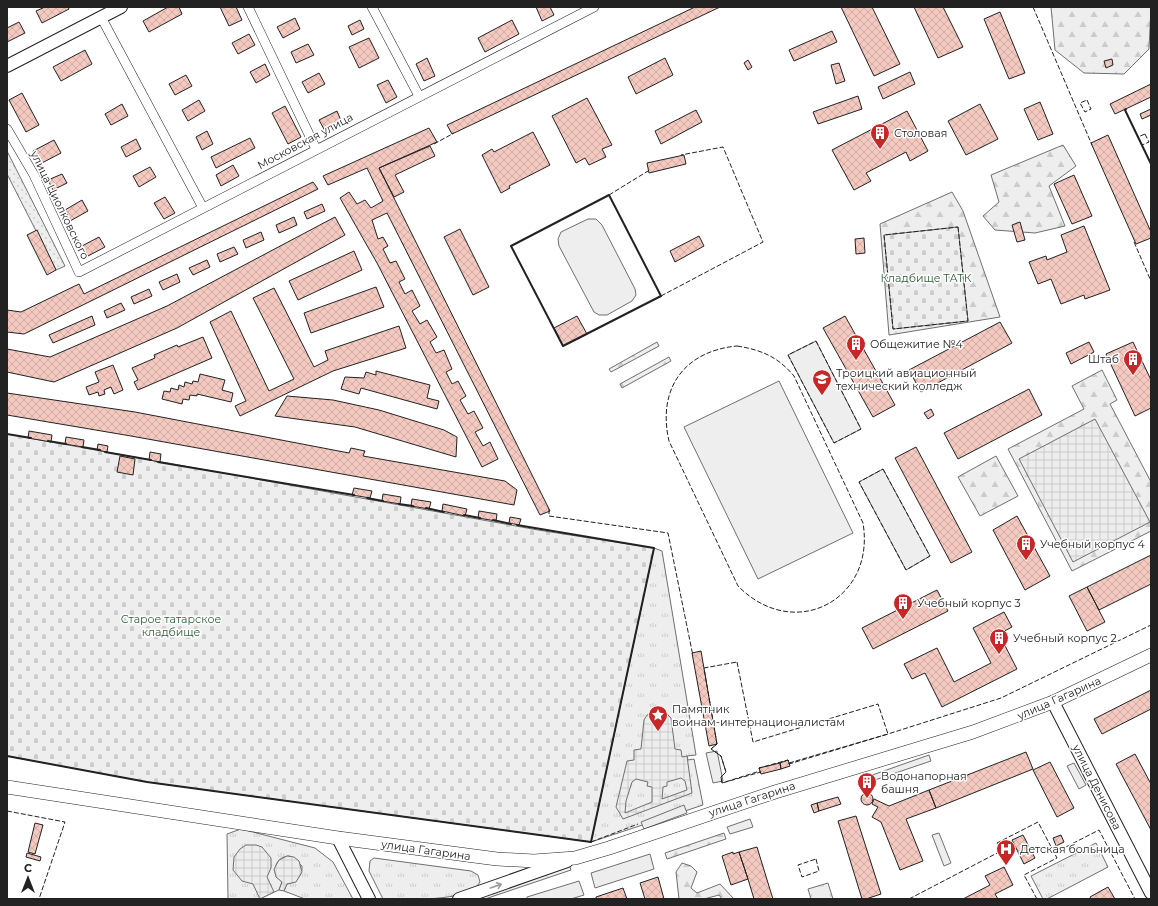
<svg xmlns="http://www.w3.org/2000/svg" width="1158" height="906" viewBox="0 0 1158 906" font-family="Montserrat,sans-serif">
<defs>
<pattern id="grass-tufts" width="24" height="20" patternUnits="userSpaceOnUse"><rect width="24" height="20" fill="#eee"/><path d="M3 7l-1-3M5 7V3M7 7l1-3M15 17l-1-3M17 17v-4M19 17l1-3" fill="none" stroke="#ccc"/></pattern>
<pattern id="forest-firs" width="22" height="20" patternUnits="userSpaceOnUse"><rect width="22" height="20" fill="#eee"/><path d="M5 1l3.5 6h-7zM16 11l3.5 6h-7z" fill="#ccc"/></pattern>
<pattern id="cemetery-stones" width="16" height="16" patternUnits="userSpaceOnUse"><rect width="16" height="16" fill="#eee"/><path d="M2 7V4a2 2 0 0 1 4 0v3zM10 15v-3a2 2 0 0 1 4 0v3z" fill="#ccc"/></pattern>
<pattern id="garden-dots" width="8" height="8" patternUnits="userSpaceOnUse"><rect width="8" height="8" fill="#eee"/><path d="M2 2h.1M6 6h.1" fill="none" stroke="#ccc" stroke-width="1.8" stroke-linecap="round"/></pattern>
<pattern id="plaza-grid" width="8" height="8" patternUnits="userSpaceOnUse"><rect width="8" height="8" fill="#ededed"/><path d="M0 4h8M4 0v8" fill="none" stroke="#cbcbcb"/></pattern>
<pattern id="building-cross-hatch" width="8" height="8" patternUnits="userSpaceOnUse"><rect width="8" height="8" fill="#f3c9c0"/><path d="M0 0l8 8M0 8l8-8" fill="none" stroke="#d0aca5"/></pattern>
</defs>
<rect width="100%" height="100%" fill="#fff"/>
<!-- grass -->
<path fill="url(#grass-tufts)" stroke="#6f6f6f" d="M 654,548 L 662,551 L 696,755 L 687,756 L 688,760 L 694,759 L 703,805 L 591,842 Z
M 241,829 L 315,848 L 333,862 L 353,899 L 305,899 L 284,891 L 287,884 C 296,883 303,875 302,866 L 290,856 C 275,856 270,873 282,882 L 279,890 L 259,899 L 228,899 L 227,834 Z
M 1096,843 L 1108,867 L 1047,899 L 1043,899 L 1031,876 Z
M 374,858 L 471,871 L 478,875 L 480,882 C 469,903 404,899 383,899 L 369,871 L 370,861 Z
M 570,867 L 571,870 L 485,899 L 475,899 Z
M 828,883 L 833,899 L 811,899 L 808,889 Z"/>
<!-- forest -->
<path fill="url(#forest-firs)" stroke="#6f6f6f" d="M 1051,7 L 1151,7 L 1149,49 L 1124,74 L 1084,73 L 1055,50 Z
M 1063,145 L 1076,166 L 1049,186 L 1065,226 L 1035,233 L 995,230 L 983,216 L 999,202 L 991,175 Z
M 952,192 L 963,211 L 1000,317 L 889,335 L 880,224 Z
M 657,342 L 659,346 L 611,372 L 609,369 Z
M 669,357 L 671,361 L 622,388 L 620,384 Z
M 1102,370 L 1117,400 L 1110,404 L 1151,482 L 1151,531 L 1072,571 L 1008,449 L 1084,409 L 1072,386 Z
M 996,456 L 1018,496 L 980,516 L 958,477 Z
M 724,833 L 726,839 L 667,859 L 665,853 Z
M 682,863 L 691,866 L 697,872 L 691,888 L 697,893 L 720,884 L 734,899 L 722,899 L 719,895 L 704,899 L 679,899 L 676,872 Z"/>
<!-- cemetery -->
<path fill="url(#cemetery-stones)" stroke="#6f6f6f" d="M 958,227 L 968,321 L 893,329 L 884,235 Z
M 7,434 L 538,530 L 654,548 L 591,842 L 147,782 L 7,756 Z"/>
<!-- garden -->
<path fill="url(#garden-dots)" stroke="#6f6f6f" d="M 7,151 L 65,266 L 56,270 L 7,174 Z"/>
<!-- pitch -->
<path fill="#eee" stroke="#6f6f6f" d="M 588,219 L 596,219 L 602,225 L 635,289 L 636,295 L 632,301 L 607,315 L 599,315 L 594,312 L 559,246 L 558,239 L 561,232 Z
M 816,341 L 861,429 L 834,443 L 788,355 Z
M 779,381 L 853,533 L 758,579 L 684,427 Z
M 883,469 L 930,556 L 906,570 L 859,482 Z"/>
<!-- parking -->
<path fill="#ededed" stroke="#6f6f6f" d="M 717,751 L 723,781 L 713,783 L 706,753 Z
M 929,755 L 931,761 L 863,784 L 861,779 Z
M 1074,763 L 1086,785 L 1079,789 L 1067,766 Z
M 684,805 L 687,813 L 644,829 L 641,822 Z
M 750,819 L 753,827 L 730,834 L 727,827 Z
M 939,833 L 951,863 L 944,866 L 932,835 Z
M 650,854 L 654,869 L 595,888 L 591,873 Z
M 579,881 L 584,895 L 571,899 L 527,899 L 527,897 Z"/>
<!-- plaza -->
<path fill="url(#plaza-grid)" stroke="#6f6f6f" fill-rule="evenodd" d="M 1095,419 L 1150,522 L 1073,562 L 1019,459 Z
M 657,711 L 664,711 L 671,718 L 675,749 L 681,750 L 682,757 L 687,756 L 692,793 L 623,819 L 616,807 L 627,761 L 634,760 L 634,750 L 641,749 L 644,720 L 647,715 ZM 681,778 L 685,781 L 687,790 L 662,799 L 663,787 L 667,786 L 667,782 ZM 636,779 L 648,782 L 647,786 L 652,787 L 652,802 L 625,813 L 626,801 L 632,782 Z
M 246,845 L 256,845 L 262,847 L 271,858 L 271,868 L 267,877 L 274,892 L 260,899 L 253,884 L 242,881 L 233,870 L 234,857 L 240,849 Z
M 287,856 L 294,857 L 299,861 L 302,872 L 296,882 L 287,884 L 284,891 L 279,890 L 282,882 L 276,877 L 274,869 L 279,860 Z"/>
<!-- building -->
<path fill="url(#building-cross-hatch)" stroke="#222" d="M 45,7 L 68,7 L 69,9 L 42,23 L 36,11 Z
M 168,7 L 179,7 L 182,14 L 149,32 L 143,21 Z
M 220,7 L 236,7 L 242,20 L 229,26 Z
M 536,7 L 550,7 L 554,15 L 542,21 Z
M 695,7 L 720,7 L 452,134 L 447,125 Z
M 841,7 L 872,7 L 900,64 L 874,76 Z
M 914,7 L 943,7 L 963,47 L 938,58 Z
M 1000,12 L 1025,73 L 1009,79 L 984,19 Z
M 295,18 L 300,29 L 283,38 L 277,27 Z
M 360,20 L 364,29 L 352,35 L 348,26 Z
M 512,20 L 519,34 L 485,52 L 478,38 Z
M 19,22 L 25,33 L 7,42 L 7,28 Z
M 832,31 L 837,42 L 794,61 L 789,50 Z
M 249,34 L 255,45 L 238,54 L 232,43 Z
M 369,38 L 379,58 L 359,68 L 349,47 Z
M 308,44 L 314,55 L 296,63 L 291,52 Z
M 85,50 L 92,64 L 61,81 L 53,67 Z
M 427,58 L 435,76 L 424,81 L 416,64 Z
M 665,58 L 673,75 L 636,94 L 628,77 Z
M 1112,59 L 1113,65 L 1106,68 L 1104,61 Z
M 748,60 L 752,67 L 748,70 L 744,63 Z
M 839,63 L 845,81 L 836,84 L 831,65 Z
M 265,64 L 270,75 L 256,83 L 250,72 Z
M 910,72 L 915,84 L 883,99 L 878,87 Z
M 319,73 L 325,84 L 308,93 L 302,82 Z
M 186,75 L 192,86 L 175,95 L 169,84 Z
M 388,80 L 397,97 L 386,103 L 377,85 Z
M 1151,84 L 1151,97 L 1115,114 L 1110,104 Z
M 22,93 L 39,125 L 26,132 L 9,100 Z
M 858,96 L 862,109 L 818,124 L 813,112 Z
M 587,98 L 612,145 L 602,149 L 606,157 L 589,165 L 585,158 L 576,163 L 552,116 Z
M 199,100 L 205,111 L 188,121 L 182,110 Z
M 1040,102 L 1053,134 L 1038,140 L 1024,109 Z
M 122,104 L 128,116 L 111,125 L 105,114 Z
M 980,104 L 998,139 L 966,155 L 948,121 Z
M 285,106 L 301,137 L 288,144 L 272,113 Z
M 1151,109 L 1151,115 L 1142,119 L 1140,114 Z
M 696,110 L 702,122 L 661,144 L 655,131 Z
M 337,111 L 342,123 L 325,131 L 319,120 Z
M 907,111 L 928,151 L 910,161 L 906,152 L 866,173 L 871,181 L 854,190 L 832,150 Z
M 429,128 L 437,142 L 379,168 L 550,511 L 540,515 L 387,213 L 372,220 L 378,239 L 383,237 L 388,246 L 383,249 L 390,263 L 396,261 L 405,279 L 399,282 L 405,294 L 412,290 L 420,306 L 412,311 L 420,324 L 427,320 L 437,337 L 430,342 L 436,353 L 444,350 L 452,369 L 446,372 L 452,384 L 458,381 L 466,396 L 460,400 L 468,414 L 474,411 L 483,428 L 475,432 L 483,446 L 490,442 L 498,459 L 482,467 L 377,263 L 340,198 L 349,192 L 357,204 L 365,200 L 371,208 L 383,201 L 367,168 L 328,185 L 323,176 Z
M 207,131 L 213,144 L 202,150 L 196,137 Z
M 533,132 L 550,165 L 509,186 L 510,188 L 501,193 L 482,155 L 492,149 L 494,152 Z
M 1108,135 L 1151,232 L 1151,238 L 1136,244 L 1091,143 Z
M 250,138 L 255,148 L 216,168 L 211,157 Z
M 136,139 L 141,149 L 126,157 L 121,147 Z
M 54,140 L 61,153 L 40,164 L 33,151 Z
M 430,146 L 435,156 L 395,175 L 404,192 L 394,197 L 379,168 Z
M 684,155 L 686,164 L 649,173 L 647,163 Z
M 233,165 L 239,176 L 221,186 L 216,175 Z
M 150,167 L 156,177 L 139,187 L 133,176 Z
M 62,174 L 67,183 L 53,190 L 48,180 Z
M 1074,175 L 1092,216 L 1072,224 L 1054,184 Z
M 313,182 L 318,189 L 24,334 L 7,332 L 7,310 L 21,312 L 79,284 L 84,294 Z
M 165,197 L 175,213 L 164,219 L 154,203 Z
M 82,200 L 88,211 L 70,221 L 65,210 Z
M 322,204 L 325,211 L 307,219 L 304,212 Z
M 294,217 L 297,225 L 279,233 L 276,225 Z
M 335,217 L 345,235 L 177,328 L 54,382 L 7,372 L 7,349 L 50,357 L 167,306 Z
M 1020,222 L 1025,240 L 1017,242 L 1012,225 Z
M 1084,226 L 1110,290 L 1085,299 L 1084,295 L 1061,304 L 1051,279 L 1038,284 L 1029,262 L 1046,256 L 1047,260 L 1067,252 L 1061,235 Z
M 460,229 L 489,287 L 473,295 L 444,237 Z
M 37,230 L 56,270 L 47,275 L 27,235 Z
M 261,232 L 264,240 L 246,248 L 243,240 Z
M 699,236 L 704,246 L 675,262 L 670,251 Z
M 99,237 L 105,247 L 88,256 L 82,246 Z
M 864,238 L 865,253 L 856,254 L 855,239 Z
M 234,247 L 238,254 L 220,262 L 217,254 Z
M 354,251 L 362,270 L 298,300 L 289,281 Z
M 207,260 L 210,267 L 193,275 L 189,268 Z
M 177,274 L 180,282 L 163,290 L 159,282 Z
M 376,287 L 384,307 L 311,333 L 304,313 Z
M 274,288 L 314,367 L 328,360 L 325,351 L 399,326 L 406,348 L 333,371 L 240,416 L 235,406 L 246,401 L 210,322 L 231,311 L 269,391 L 294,379 L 253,298 Z
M 149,289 L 152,296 L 134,304 L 131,297 Z
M 121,303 L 125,310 L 107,318 L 104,311 Z
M 92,316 L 95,325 L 53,343 L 49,335 Z
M 577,316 L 587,334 L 563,346 L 554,328 Z
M 845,316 L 895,405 L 873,417 L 823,328 Z
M 1000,322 L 1012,343 L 921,392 L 909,370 Z
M 203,337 L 212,358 L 138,390 L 134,382 L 138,380 L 132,368 L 155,358 L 154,355 L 177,345 L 178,347 Z
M 1089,342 L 1094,352 L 1071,364 L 1066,353 Z
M 1133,342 L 1151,380 L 1151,408 L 1135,416 L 1106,354 Z
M 113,365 L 123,390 L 114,394 L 111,387 L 104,390 L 105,394 L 99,396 L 98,392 L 89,395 L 86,387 L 99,382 L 95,372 Z
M 376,371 L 430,385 L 427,398 L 439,401 L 437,409 L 361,388 L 359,394 L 341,389 L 345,377 L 364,378 L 366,372 L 376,375 Z
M 200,374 L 225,380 L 222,390 L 233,393 L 231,402 L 197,394 L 197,396 L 190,395 L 189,400 L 183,399 L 182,404 L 162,399 L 164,391 L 170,392 L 171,388 L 178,390 L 179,385 L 184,387 L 185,382 L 192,384 L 193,381 L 198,382 Z
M 1029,389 L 1042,415 L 958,459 L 944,433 Z
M 7,393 L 135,412 L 349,453 L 351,448 L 365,451 L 363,456 L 505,481 L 517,490 L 514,505 L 131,436 L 7,415 Z
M 287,396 L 333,400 L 379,410 L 444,430 L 457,437 L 456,457 L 355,427 L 275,416 Z
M 931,409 L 934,415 L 928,419 L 924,413 Z
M 29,431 L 52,435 L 51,442 L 28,438 Z
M 66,437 L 84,440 L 83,447 L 65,444 Z
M 98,444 L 108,446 L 107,452 L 97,450 Z
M 916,447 L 972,552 L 951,563 L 895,458 Z
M 150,452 L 161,454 L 160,462 L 149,460 Z
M 120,456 L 135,459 L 133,475 L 117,472 Z
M 354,488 L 372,491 L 370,498 L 352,495 Z
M 383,494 L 401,497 L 400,504 L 382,501 Z
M 412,499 L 431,502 L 429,509 L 411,506 Z
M 443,504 L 467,509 L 465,516 L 442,511 Z
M 479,511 L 497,514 L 496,521 L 478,518 Z
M 1017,516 L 1050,576 L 1025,590 L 993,530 Z
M 510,517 L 521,519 L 519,525 L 509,523 Z
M 1151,555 L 1151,584 L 1099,610 L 1087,587 Z
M 1087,587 L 1105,622 L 1087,631 L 1069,596 Z
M 937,590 L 948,611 L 873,649 L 862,628 Z
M 1004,612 L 1012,627 L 999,634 L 1017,669 L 942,707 L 925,673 L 912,679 L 904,664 L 937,648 L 954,682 L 991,663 L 973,628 Z
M 701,651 L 717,744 L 709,746 L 692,653 Z
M 1151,690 L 1151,709 L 1102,734 L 1094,719 Z
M 1026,752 L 1033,769 L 936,808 L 929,790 Z
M 1135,754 L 1151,784 L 1151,830 L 1116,764 Z
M 788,760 L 790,766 L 781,769 L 780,763 Z
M 1050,762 L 1074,808 L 1057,817 L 1033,770 Z
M 780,763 L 781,769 L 761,774 L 759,768 Z
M 929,790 L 936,808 L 906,819 L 923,861 L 900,870 L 881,822 L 872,817 L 878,807 L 872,804 L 874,799 L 889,806 Z
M861 799a6 6 0 1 1 12 0a6 6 0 1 1-12 0Z
M 838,797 L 841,804 L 819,811 L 817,803 Z
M 817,803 L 819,811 L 814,813 L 811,805 Z
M 856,816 L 881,894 L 866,899 L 862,899 L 838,821 Z
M 35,823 L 43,825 L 35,854 L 28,852 Z
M 1023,835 L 1035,858 L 1024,864 L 1012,840 Z
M 1061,835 L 1064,842 L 1056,846 L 1053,838 Z
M 757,847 L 768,883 L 773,899 L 754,899 L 748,879 L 739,852 Z
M 733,852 L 733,854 L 739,852 L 748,879 L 731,885 L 722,856 Z
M 27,853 L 41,857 L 40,861 L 26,857 Z
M 1004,867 L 1013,885 L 995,894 L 998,899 L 963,899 L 990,885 L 985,876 Z
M 658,877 L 664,899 L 645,899 L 640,883 Z
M 1108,887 L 1115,899 L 1091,899 L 1090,897 Z
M 623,888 L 627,899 L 596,899 L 596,897 Z"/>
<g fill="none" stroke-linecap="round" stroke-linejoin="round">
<!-- minor casing -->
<g stroke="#222" stroke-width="10">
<path id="minor" d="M 248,7 L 316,149
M 372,7 L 419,96
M 101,17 L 203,208
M 7,129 L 34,175 L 79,272 L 594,7"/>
</g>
<!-- tertiary casing -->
<g stroke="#222" stroke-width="14">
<path id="tertiary" d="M 7,66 L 121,7
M 1053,702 L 1151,893
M 338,838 L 369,899
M 459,899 L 567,861"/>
</g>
<!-- secondary casing -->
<g stroke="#222" stroke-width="14">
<path id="secondary" d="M 7,787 L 338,838 L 497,859 L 534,861 L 575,858 L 609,848 L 775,792 L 973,732 L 1053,702 L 1151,655"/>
</g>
<!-- minor -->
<use href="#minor" stroke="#fff" stroke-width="9"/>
<!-- tertiary -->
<use href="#tertiary" stroke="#fff" stroke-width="12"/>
<!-- secondary -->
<use href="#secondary" stroke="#fff" stroke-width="13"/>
<!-- fence -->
<path stroke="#222" stroke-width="1" stroke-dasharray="5 2" stroke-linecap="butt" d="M 1033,7 L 1092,145
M 1087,100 L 1091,109 L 1085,112 L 1080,103 Z
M 1145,134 L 1149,142 L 1142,145 L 1138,137 Z
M 434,144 L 454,133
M 609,195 L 648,171
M 958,227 L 968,321 L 893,329 L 884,235 Z
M 1134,242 L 1151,281
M 661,296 L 763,242 L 723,147 L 681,155
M 816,341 L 861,429 L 834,443 L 788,355 Z
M 737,346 C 762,350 778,357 794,376 L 863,523 C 876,600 794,643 738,586 L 669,441 C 657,389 684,351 737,346 Z
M 883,469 L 930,556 L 906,570 L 859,482 Z
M 549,509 L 549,516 L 668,533 L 693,656
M 737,662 L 753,742 L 878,704 L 888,734 L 789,764 L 788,760 L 759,768 L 761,772 L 722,783 L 721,777 L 726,772 L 721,756 L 711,749 L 717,744 L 704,668 Z
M 715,745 L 717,744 L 711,749 L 721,756 L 726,772 L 721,777 L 722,783 L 760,771
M 789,763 L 888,734 L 1001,698 L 1151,625
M 7,811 L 65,822 L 39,899
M 591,842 L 638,824
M 1054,853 L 1099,830 L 1135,899
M 816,859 L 819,871 L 802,877 L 798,865 Z
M 909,899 L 1001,851 L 997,843 L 1038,822 L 1057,858 L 1024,875 L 1037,899"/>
<!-- wall -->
<path stroke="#222" stroke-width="2" d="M 1126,109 L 1125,110 L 1151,164
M 609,195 L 661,296 L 563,346 L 511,246 Z
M 7,434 L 31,438
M 48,441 L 66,444
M 82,447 L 100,450
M 105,452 L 151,460
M 158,462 L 354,495
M 367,498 L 383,501
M 399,504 L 413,506
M 426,508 L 444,512
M 464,515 L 480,518
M 493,520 L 511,524
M 7,756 L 147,782 L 591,842 L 654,548 L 517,525"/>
</g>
<!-- one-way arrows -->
<defs><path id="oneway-shaft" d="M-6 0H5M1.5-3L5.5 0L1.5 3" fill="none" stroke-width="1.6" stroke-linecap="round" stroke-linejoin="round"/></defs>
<use stroke="#9c9c9c" href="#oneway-shaft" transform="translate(496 886) rotate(-19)"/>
<!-- icons -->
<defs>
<g id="building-pin" transform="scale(1)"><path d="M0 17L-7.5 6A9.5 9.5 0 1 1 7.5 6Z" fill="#c62828" stroke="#fff"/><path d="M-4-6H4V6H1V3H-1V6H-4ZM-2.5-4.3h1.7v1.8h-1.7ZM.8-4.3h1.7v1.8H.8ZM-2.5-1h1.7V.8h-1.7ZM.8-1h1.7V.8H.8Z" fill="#fff"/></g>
<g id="university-pin" transform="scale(1)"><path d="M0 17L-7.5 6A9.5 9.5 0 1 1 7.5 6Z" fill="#c62828" stroke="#fff"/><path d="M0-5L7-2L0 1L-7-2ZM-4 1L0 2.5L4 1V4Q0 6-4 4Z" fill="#fff"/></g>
<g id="sight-pin" transform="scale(1)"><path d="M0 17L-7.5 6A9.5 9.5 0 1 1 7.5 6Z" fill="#c62828" stroke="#fff"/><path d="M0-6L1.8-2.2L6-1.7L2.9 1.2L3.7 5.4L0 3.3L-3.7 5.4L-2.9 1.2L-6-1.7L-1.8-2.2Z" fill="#fff"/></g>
<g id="hospital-pin" transform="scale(1)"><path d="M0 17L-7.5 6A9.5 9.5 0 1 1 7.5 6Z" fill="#c62828" stroke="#fff"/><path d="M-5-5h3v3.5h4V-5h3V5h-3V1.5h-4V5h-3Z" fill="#fff"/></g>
</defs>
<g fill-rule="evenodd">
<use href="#building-pin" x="880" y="133"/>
<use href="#building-pin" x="856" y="344"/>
<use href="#building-pin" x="1133" y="359"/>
<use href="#university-pin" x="822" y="379"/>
<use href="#building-pin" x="1026" y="544"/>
<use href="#building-pin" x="903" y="603"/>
<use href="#building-pin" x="999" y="638"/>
<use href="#sight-pin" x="658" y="715"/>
<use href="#building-pin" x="867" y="782"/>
<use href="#hospital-pin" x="1006" y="849"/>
</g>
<g text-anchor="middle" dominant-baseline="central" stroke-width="3" stroke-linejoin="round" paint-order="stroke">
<!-- poi labels -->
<g font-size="11" fill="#222" stroke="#fff" text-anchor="start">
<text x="894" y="133">Столовая</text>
<text x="870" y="344">Общежитие №4</text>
<text x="1119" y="359" text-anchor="end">Штаб</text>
<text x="836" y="373">Троицкий авиационный<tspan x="836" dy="13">технический колледж</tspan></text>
<text x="1040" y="544">Учебный корпус 4</text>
<text x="917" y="603">Учебный корпус 3</text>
<text x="1013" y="638">Учебный корпус 2</text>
<text x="672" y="709">Памятник<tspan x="672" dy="13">воинам-интернационалистам</tspan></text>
<text x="881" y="776">Водонапорная<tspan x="881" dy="13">башня</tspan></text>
<text x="1020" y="849">Детская больница</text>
</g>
<!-- street labels -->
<g font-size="11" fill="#222" stroke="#fff">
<text transform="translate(305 141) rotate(-28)">Московская улица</text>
<text transform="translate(60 205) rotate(64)">улица Циолковского</text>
<text transform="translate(1059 698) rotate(-24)">улица Гагарина</text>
<text transform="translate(1097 787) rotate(63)">улица Денисова</text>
<text transform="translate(752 799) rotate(-18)">улица Гагарина</text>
<text transform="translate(426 850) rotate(8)">улица Гагарина</text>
</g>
<!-- park labels -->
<g font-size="11" fill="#2f5e38" stroke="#fff">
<text x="926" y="278">Кладбище ТАТК</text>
<text x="171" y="619">Старое татарское<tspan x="171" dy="13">кладбище</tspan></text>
</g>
</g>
<!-- border -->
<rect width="1158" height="906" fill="none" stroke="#222222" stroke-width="16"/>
<!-- north arrow -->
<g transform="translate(28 878)" stroke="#ffffff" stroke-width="3" paint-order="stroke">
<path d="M0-3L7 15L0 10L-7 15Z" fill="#222222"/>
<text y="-6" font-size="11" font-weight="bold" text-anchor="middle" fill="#222222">С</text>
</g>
</svg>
